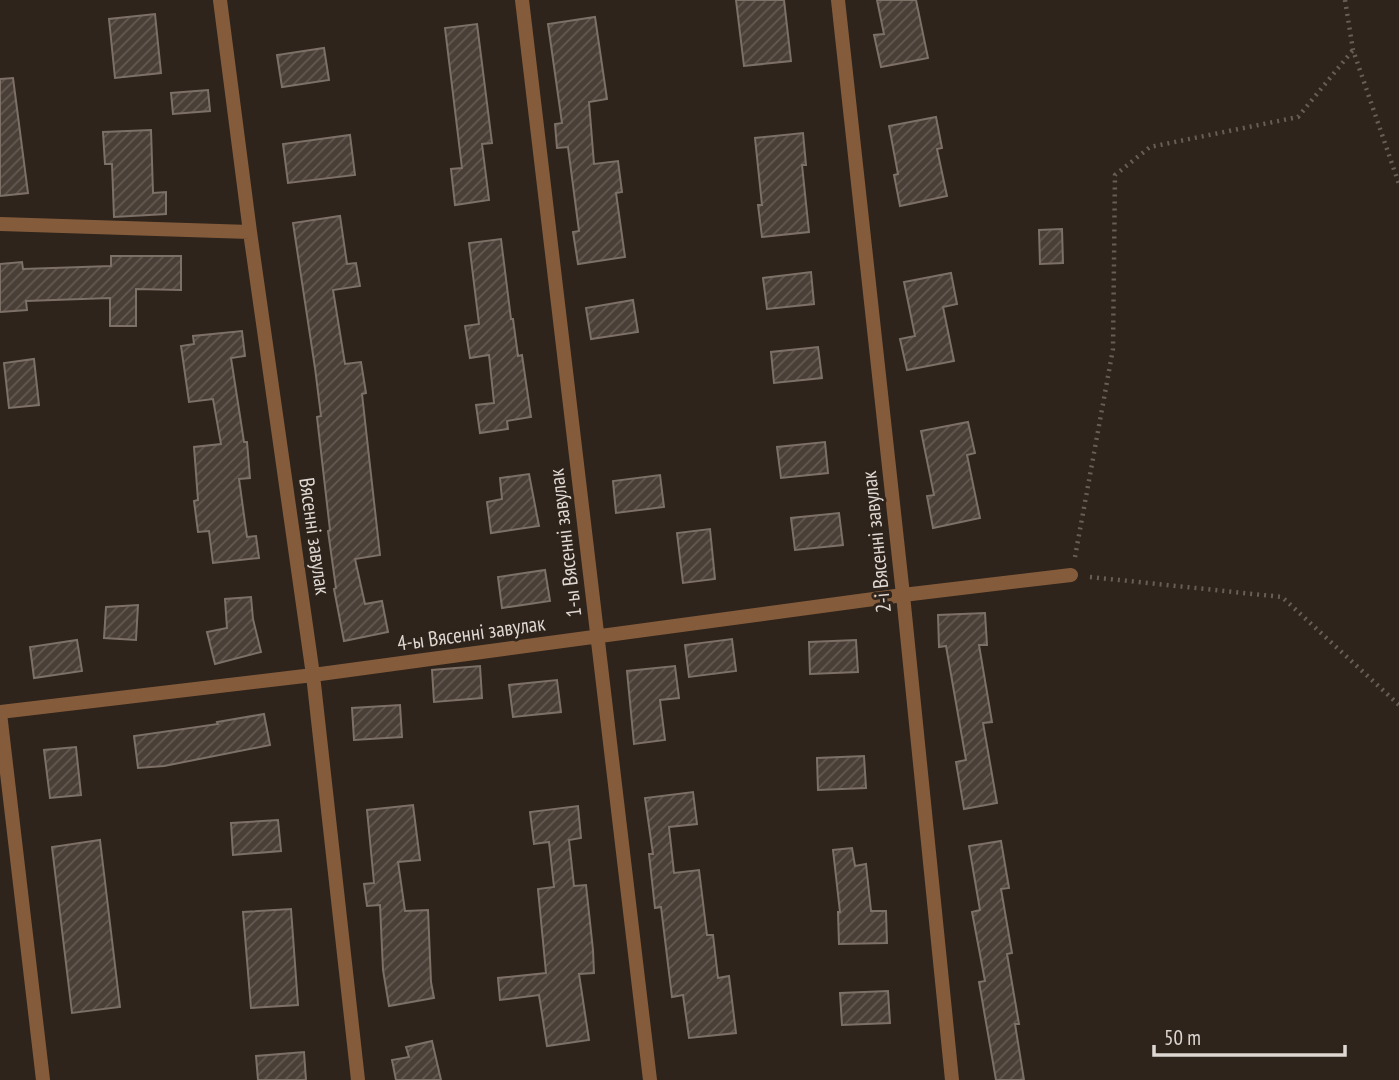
<svg xmlns="http://www.w3.org/2000/svg" width="1399" height="1080" viewBox="0 0 1399 1080" font-family="'PT Sans Narrow',sans-serif">
<defs>
<pattern id="building-hatch" width="6" height="6" patternUnits="userSpaceOnUse" patternTransform="scale(1.75)"><rect width="6" height="6" fill="#4a3f37"/><path d="M-1 1l2-2M0 6l6-6M5 7l2-2" fill="none" stroke="#645a53"/></pattern>
</defs>
<rect width="100%" height="100%" fill="#2e241c"/>
<!-- building -->
<path fill="url(#building-hatch)" stroke="#7c7067" stroke-width="2" d="M 736,0 L 784,0 L 791,61 L 744,66 Z
M 877,0 L 916,0 L 928,58 L 881,67 L 874,35 L 884,34 Z
M 155,14 L 161,73 L 115,78 L 109,19 Z
M 595,17 L 607,99 L 589,102 L 594,164 L 618,161 L 622,192 L 616,193 L 625,257 L 578,264 L 573,232 L 579,231 L 568,147 L 557,148 L 555,124 L 562,123 L 548,24 Z
M 477,24 L 492,143 L 482,144 L 489,200 L 455,205 L 451,169 L 462,168 L 445,28 Z
M 324,48 L 329,80 L 282,87 L 277,55 Z
M 13,78 L 28,193 L 0,196 L 0,79 Z
M 208,90 L 210,111 L 173,114 L 171,93 Z
M 936,117 L 942,148 L 937,149 L 947,196 L 900,206 L 894,175 L 898,174 L 889,126 Z
M 151,130 L 153,193 L 166,192 L 166,214 L 114,217 L 112,164 L 105,164 L 103,132 Z
M 803,133 L 806,165 L 802,165 L 809,232 L 762,237 L 758,205 L 762,205 L 755,138 Z
M 350,135 L 355,175 L 288,183 L 283,144 Z
M 340,216 L 347,264 L 356,263 L 360,286 L 333,290 L 345,364 L 361,362 L 366,393 L 362,394 L 380,555 L 355,559 L 365,604 L 382,601 L 388,632 L 344,641 L 334,589 L 336,588 L 328,531 L 330,530 L 317,417 L 321,416 L 315,368 L 293,223 Z
M 1062,229 L 1063,263 L 1040,264 L 1039,230 Z
M 501,239 L 511,319 L 513,319 L 518,356 L 522,355 L 531,417 L 507,421 L 508,429 L 480,433 L 476,405 L 494,403 L 489,355 L 470,358 L 465,326 L 479,324 L 469,243 Z
M 111,256 L 181,256 L 181,290 L 136,289 L 136,326 L 110,326 L 110,298 L 26,301 L 27,310 L 0,312 L 0,264 L 22,262 L 23,269 L 111,266 Z
M 811,272 L 814,304 L 767,309 L 763,278 Z
M 951,273 L 957,304 L 943,307 L 954,361 L 907,370 L 900,339 L 915,336 L 904,282 Z
M 633,300 L 638,332 L 591,339 L 586,308 Z
M 242,331 L 245,356 L 231,358 L 244,442 L 247,442 L 250,478 L 239,479 L 247,537 L 256,536 L 259,558 L 213,563 L 209,531 L 198,532 L 194,501 L 198,500 L 194,447 L 221,444 L 213,399 L 189,402 L 181,346 L 194,344 L 193,336 Z
M 818,347 L 822,378 L 774,383 L 771,352 Z
M 34,359 L 39,405 L 9,408 L 4,363 Z
M 968,422 L 975,453 L 967,455 L 980,518 L 933,528 L 927,496 L 934,495 L 921,431 Z
M 825,442 L 828,473 L 781,478 L 777,447 Z
M 529,474 L 539,526 L 491,533 L 487,502 L 502,499 L 500,478 Z
M 660,475 L 664,507 L 616,513 L 613,481 Z
M 839,513 L 843,545 L 795,550 L 791,518 Z
M 710,529 L 715,579 L 683,583 L 677,533 Z
M 545,570 L 550,601 L 502,608 L 498,577 Z
M 251,597 L 253,619 L 261,652 L 215,664 L 207,632 L 227,628 L 225,599 Z
M 138,605 L 136,640 L 104,638 L 106,607 Z
M 985,613 L 987,645 L 979,645 L 992,722 L 983,723 L 997,803 L 964,809 L 956,762 L 966,760 L 946,646 L 939,647 L 938,615 Z
M 732,639 L 736,671 L 689,677 L 685,645 Z
M 77,640 L 82,671 L 34,678 L 30,647 Z
M 856,640 L 858,672 L 810,674 L 809,642 Z
M 480,666 L 482,698 L 434,702 L 432,670 Z
M 675,666 L 679,698 L 660,700 L 665,740 L 634,744 L 627,671 Z
M 557,680 L 561,712 L 513,717 L 509,685 Z
M 400,705 L 402,737 L 354,740 L 352,708 Z
M 264,714 L 270,745 L 164,766 L 138,768 L 134,736 L 218,724 L 217,722 Z
M 76,747 L 81,795 L 50,798 L 44,750 Z
M 864,756 L 866,788 L 818,790 L 817,758 Z
M 693,792 L 697,824 L 669,827 L 674,873 L 699,870 L 707,935 L 713,935 L 718,978 L 729,976 L 736,1033 L 689,1038 L 683,995 L 672,997 L 661,907 L 655,908 L 649,854 L 653,854 L 645,798 Z
M 413,805 L 420,860 L 398,862 L 405,911 L 428,910 L 431,982 L 434,998 L 389,1006 L 383,970 L 380,905 L 367,906 L 364,884 L 374,883 L 367,810 Z
M 578,806 L 581,838 L 569,840 L 574,886 L 586,885 L 593,950 L 594,973 L 579,974 L 589,1040 L 547,1046 L 539,995 L 500,1000 L 498,978 L 546,973 L 538,889 L 554,887 L 549,842 L 534,844 L 530,812 Z
M 278,820 L 281,851 L 233,855 L 231,823 Z
M 100,840 L 120,1007 L 72,1013 L 52,847 Z
M 1001,841 L 1009,888 L 1001,889 L 1012,953 L 1007,954 L 1019,1024 L 1015,1024 L 1024,1080 L 996,1080 L 979,982 L 985,981 L 972,912 L 980,910 L 969,846 Z
M 852,848 L 855,866 L 866,864 L 871,911 L 886,911 L 887,943 L 839,944 L 838,912 L 840,912 L 833,850 Z
M 291,909 L 298,1005 L 251,1008 L 243,912 Z
M 888,991 L 890,1023 L 842,1025 L 840,993 Z
M 432,1041 L 441,1080 L 396,1080 L 392,1060 L 409,1057 L 406,1047 Z
M 304,1052 L 306,1080 L 258,1080 L 256,1056 Z"/>
<g fill="none" stroke-linecap="round" stroke-linejoin="round">
<!-- path -->
<path stroke="#675e57" stroke-width="4.5" stroke-dasharray="2 5" stroke-linecap="butt" d="M 1345,0 L 1353,50 L 1399,184
M 1075,557 L 1113,349 L 1115,175 L 1150,147 L 1298,117 L 1353,50
M 1090,577 L 1282,597 L 1399,705"/>
<!-- minor -->
<path stroke="#855c3b" stroke-width="14" d="M 220,0 L 250,232 L 313,675 L 358,1080
M 522,0 L 650,1080
M 838,0 L 903,595 L 952,1080
M 0,224 L 250,232
M 0,712 L 313,675 L 903,595 L 1071,575
M 0,713 L 43,1080"/>
</g>
<g text-anchor="middle" dominant-baseline="central" stroke-width="6" stroke-linejoin="round" paint-order="stroke">
<!-- street labels -->
<g font-size="21" fill="#ded7d2" stroke="#2e241c">
<text transform="translate(315 536) rotate(82)">Вясенні завулак</text>
<text transform="translate(876 542) rotate(-96)">2-і Вясенні завулак</text>
<text transform="translate(565 543) rotate(-97)">1-ы Вясенні завулак</text>
<text transform="translate(471 633) rotate(-8)">4-ы Вясенні завулак</text>
</g>
</g>
<!-- scale -->
<path d="M1154 1045v10h191v-10" fill="none" stroke="#ded7d2" stroke-width="3.5"/>
<text x="1164" y="1045" font-size="21" fill="#ded7d2" stroke="#2e241c" stroke-width="5" paint-order="stroke">50 m</text>
</svg>
